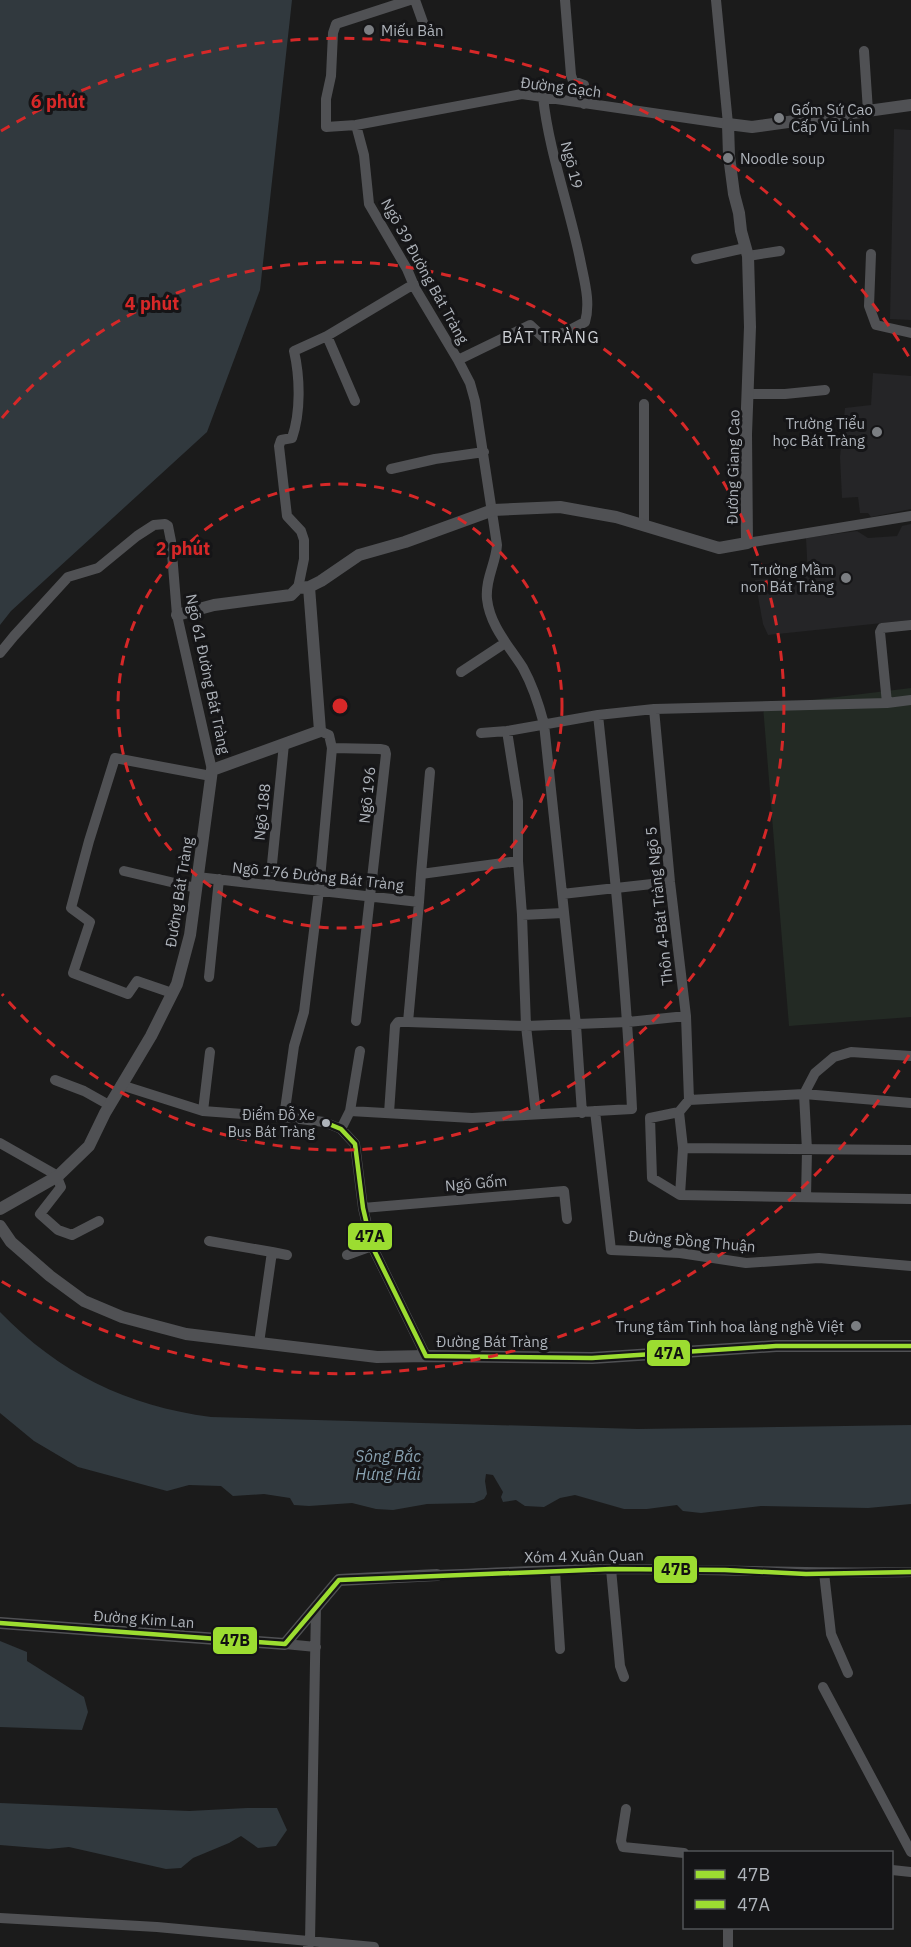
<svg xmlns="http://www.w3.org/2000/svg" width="911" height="1947" viewBox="0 0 911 1947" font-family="'IBM Plex Sans',sans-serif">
<rect width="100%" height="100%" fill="#1b1b1b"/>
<!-- built -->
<path fill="#252527" d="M 894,129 L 911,130 L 911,320 L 890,319 Z
M 873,373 L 911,376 L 911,509 L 871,517 L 868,513 L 860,513 L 858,497 L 842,498 L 840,457 L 845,408 L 871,405 Z
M 911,524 L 911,620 L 768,635 L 763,624 L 755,580 L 808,576 L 806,538 L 857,531 L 868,538 L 897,536 L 902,526 Z"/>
<!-- green -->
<path fill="#232a24" d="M 911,688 L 911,1017 L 789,1026 L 763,706 Z"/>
<!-- water -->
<path fill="#31393e" d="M 0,0 L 292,0 L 260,290 L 207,432 L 11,611 L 0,625 Z
M 0,1312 C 59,1373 127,1406 211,1417 L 638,1429 L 911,1425 L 911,1504 L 868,1508 L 761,1506 L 701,1513 L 683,1511 L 677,1505 L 647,1509 L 624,1509 L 575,1495 L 560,1498 L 544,1507 L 525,1506 L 516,1500 L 503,1502 L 501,1497 L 503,1492 L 493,1475 L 486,1474 L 485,1481 L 487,1494 L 484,1499 L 474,1503 L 427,1504 L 393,1510 L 376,1509 L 352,1503 L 309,1506 L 294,1505 L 290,1498 L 264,1494 L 233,1496 L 221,1486 L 189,1485 L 167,1491 L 78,1467 L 34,1441 L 0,1413 Z
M 0,1641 L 27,1652 L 27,1661 L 84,1697 L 88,1712 L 82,1730 L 0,1727 Z
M 0,1803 L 189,1811 L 247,1808 L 277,1808 L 287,1830 L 276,1846 L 258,1848 L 241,1836 L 229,1843 L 193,1858 L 181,1868 L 166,1869 L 69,1847 L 49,1849 L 0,1845 Z"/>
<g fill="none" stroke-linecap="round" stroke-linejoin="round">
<!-- minor -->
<path stroke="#505154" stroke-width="10" d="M 410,0 L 336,24 L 333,33 L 331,76 L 326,99 L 326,127 L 356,125 L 522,94 L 728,124 L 716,0
M 415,0 L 425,28
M 565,0 L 571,75 L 573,81 L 584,85 L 584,104
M 864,51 L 868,111
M 356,125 L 364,155 L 369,204 L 407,269 L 415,288 L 458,360 L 470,383 L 475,401 L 497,545 C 496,563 485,579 487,599 C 490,626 509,646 523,668 C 533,686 539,705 544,724 L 576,1025 L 582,1113
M 871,254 L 869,306 L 876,325 L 911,333
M 748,256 L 780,251
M 696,259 L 745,248
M 327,336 L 355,401
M 458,360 L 530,325 L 545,339 L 566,332 L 585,322 C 591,302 584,280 580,259 C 569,205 549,152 543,97
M 749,394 L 785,394 L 825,390
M 391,469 L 435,459 L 484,452
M 644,526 L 644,404
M 747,543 L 911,516
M 298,588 L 304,559 L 304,540 L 301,531 L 287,516 L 279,446 L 281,440 L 292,438 C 301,412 300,377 294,351 L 327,336 L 414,284
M 0,653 L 14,636 L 68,577 L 98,568 L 137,536 L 154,525 L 165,524 L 168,526 L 171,541 L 177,615 L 212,770
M 461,672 L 505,643
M 887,703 L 880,632 L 882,628 L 911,625
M 654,709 L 670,882 L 686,1016 L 689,1100
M 507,731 L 518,801 L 518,861 L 522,915 L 526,1026 L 536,1114
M 481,733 L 507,731 L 598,715 L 654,709 L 887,703 L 911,700
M 332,748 L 380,749 L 385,750 L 386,754 L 356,1021
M 124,871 L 196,888
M 421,874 L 430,772
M 197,877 L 419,902 L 421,874 L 518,861
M 270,884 L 284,744
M 562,894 L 670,882
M 419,902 L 408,1022 L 526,1026 L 628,1022 L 686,1016
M 522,915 L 563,913
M 209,977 L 219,879
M 172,993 L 137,981 L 128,994 L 73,973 L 90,922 L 71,908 L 89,841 L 115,758 L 211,776
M 55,1080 L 84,1091 L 109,1105
M 121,1085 L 203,1111 L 284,1117 L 324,1122 L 341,1129 L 355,1144 L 363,1208 L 372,1246 L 426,1356
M 911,1103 L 804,1094 L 689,1100 L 679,1112 L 683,1148 L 680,1195 L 911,1199
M 203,1111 L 210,1052
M 350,1111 L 360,1051
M 595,1111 L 611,1250 L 680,1253 L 746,1263 L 819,1258 L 911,1266
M 679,1112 L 650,1118 L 652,1178 L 680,1195
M 389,1113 L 395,1026 L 398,1022 L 408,1022
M 284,1117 L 294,1046 L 304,1012 L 319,890 L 332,748 L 329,735 L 320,731
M 341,1129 L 350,1111 L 472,1118 L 632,1109 C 626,977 612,846 598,715
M 0,1143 L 58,1176
M 683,1148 L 911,1150
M 57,1177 L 61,1187 L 40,1214 L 58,1230 L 72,1235 L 99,1221
M 806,1197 L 807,1150 L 804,1094 L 815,1073 L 834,1057 L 851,1052 L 911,1056
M 363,1208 L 564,1191 L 567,1219
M 209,1241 L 272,1252 L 259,1343
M 272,1252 L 287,1255
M 347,1255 L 372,1246
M 611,1569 L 620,1666 L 624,1677
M 555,1571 L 560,1649
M 824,1573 L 831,1634 L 848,1673
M 437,1575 C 496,1573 556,1569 615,1569 C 714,1569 812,1574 911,1572
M 285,1644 L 316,1647
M 823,1687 L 911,1852
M 626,1809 L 621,1841 L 623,1847 L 684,1853
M 892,1870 L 911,1872
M 0,1918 L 157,1927 L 374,1947
M 308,1947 L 310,1942 L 316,1607
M 728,1947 L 728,1928"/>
<!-- tertiary -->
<path stroke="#505154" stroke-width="12" d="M 177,615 L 214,605 L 291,595 L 298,588 L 309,587 L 321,581 L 359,555 L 405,542 L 493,510 L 560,507 L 616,517 L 719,548 L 747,543 L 746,434 L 750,327 L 748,256 L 741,231 L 739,213 L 734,194 L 729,156 L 728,124 L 752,127 L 911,105
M 0,1209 L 58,1176 L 89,1146 L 105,1113 L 151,1036 L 177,984 L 190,935 L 212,770 L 320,731 L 309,587
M 0,1226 L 11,1242 L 50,1276 L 84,1301 L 122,1317 L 186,1334 L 377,1357 L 426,1356 L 592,1358 L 776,1346 L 911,1346
M 0,1623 L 285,1644 L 339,1580 L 437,1575"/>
<!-- bus-1 casing -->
<g stroke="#151517" stroke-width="9">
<path id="bus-1" d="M 0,1623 L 285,1644 L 339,1580 L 611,1569 L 725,1570 L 806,1574 L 911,1572"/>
</g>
<!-- bus-2 casing -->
<g stroke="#151517" stroke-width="9">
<path id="bus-2" d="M 324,1122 L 341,1129 L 355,1144 L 363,1208 L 372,1246 L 426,1356
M 426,1356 L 592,1358 L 776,1346 L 911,1346"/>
</g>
<!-- bus-1 -->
<use href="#bus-1" stroke="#9cdd31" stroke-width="4.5"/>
<!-- bus-2 -->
<use href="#bus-2" stroke="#9cdd31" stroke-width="4.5"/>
</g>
<!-- distance rings -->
<g fill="none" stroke="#d62828" stroke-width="3" stroke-dasharray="10 8">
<circle cx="340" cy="706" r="222"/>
<path d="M2 418A444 444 0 1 1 2 994"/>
<path d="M909 1055A667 667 0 0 1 1 1281M1 131A667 667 0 0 1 909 357"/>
</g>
<!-- markers -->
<g fill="#7b7e82" stroke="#151517" stroke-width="2">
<circle cx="369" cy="30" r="6"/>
<circle cx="779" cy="118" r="6"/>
<circle cx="728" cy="158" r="6"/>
<circle cx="877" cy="432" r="6"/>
<circle cx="846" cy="578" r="6"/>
<circle cx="856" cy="1326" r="6"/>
</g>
<circle fill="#aeb3ba" stroke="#151517" stroke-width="2" cx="326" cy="1123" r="5"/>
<g text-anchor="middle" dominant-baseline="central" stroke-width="6" stroke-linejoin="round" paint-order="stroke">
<!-- bus labels -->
<g font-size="14" fill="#aeb3ba" stroke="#151517" text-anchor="end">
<text x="315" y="1115">Điểm Đỗ Xe<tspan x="315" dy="17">Bus Bát Tràng</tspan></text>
</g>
<!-- poi labels -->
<g font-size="15" fill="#aeb3ba" stroke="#151517" text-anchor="start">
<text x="381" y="30">Miếu Bản</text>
<text x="791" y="109">Gốm Sứ Cao<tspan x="791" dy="17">Cấp Vũ Linh</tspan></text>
<text x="740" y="158">Noodle soup</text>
<text x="865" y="423" text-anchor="end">Trường Tiểu<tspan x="865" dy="17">học Bát Tràng</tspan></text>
<text x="834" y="569" text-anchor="end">Trường Mầm<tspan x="834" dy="17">non Bát Tràng</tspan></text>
<text x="844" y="1326" text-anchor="end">Trung tâm Tinh hoa làng nghề Việt</text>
</g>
<!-- street labels -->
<g font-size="15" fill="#aeb3ba" stroke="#151517">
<text transform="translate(561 87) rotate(7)">Đường Gạch</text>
<text transform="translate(572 165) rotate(75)">Ngõ 19</text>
<text transform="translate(425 271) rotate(61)">Ngõ 39 Đường Bát Tràng</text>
<text transform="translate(733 467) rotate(-89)">Đường Giang Cao</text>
<text transform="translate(208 674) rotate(78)">Ngõ 61 Đường Bát Tràng</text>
<text transform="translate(367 795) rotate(-84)">Ngõ 196</text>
<text transform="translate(262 812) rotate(-84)">Ngõ 188</text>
<text transform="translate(318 876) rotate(6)">Ngõ 176 Đường Bát Tràng</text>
<text transform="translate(179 892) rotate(-81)">Đường Bát Tràng</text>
<text transform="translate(659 906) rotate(-96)">Thôn 4-Bát Tràng Ngõ 5</text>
<text transform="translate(476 1183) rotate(-5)">Ngõ Gốm</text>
<text transform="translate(692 1241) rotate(5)">Đường Đồng Thuận</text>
<text x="492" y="1341">Đường Bát Tràng</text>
<text transform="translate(584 1556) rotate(-1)">Xóm 4 Xuân Quan</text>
<text transform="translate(144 1619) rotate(4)">Đường Kim Lan</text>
</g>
<!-- neighbourhood labels -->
<g font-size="16" letter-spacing="1.5" fill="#ced1d6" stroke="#151517">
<text x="551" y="337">BÁT TRÀNG</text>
</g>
<!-- water labels -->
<g font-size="16" font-style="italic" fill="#89a2b1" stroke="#151517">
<text x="388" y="1456">Sông Bắc<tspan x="388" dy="18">Hưng Hải</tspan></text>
</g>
</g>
<circle cx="340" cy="706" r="9" fill="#d62828" stroke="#151517" stroke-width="3"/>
<g font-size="18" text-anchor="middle" font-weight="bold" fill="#d62828" stroke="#151517" stroke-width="6" stroke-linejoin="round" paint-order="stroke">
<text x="58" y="108">6 phút</text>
<text x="152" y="310">4 phút</text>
<text x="183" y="555">2 phút</text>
</g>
<g stroke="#151517" stroke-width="2">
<rect x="347" y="1222" width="46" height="29" rx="6" fill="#9cdd31"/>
<rect x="646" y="1339" width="45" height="28" rx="6" fill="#9cdd31"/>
<rect x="653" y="1555" width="45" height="29" rx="6" fill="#9cdd31"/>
<rect x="212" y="1626" width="46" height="29" rx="6" fill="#9cdd31"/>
</g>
<g font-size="16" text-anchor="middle" font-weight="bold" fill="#111">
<text x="370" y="1242">47A</text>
<text x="669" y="1359">47A</text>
<text x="676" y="1575">47B</text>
<text x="235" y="1646">47B</text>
</g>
<!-- legend -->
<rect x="683" y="1851" width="210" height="78" fill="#151517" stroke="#525458" stroke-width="1.5"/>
<rect x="695" y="1870" width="30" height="9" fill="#9cdd31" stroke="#525458" stroke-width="1.5"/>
<text x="737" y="1881" font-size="18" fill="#aeb3ba">47B</text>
<rect x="695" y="1900" width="30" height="9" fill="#9cdd31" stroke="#525458" stroke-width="1.5"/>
<text x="737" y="1911" font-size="18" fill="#aeb3ba">47A</text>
</svg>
